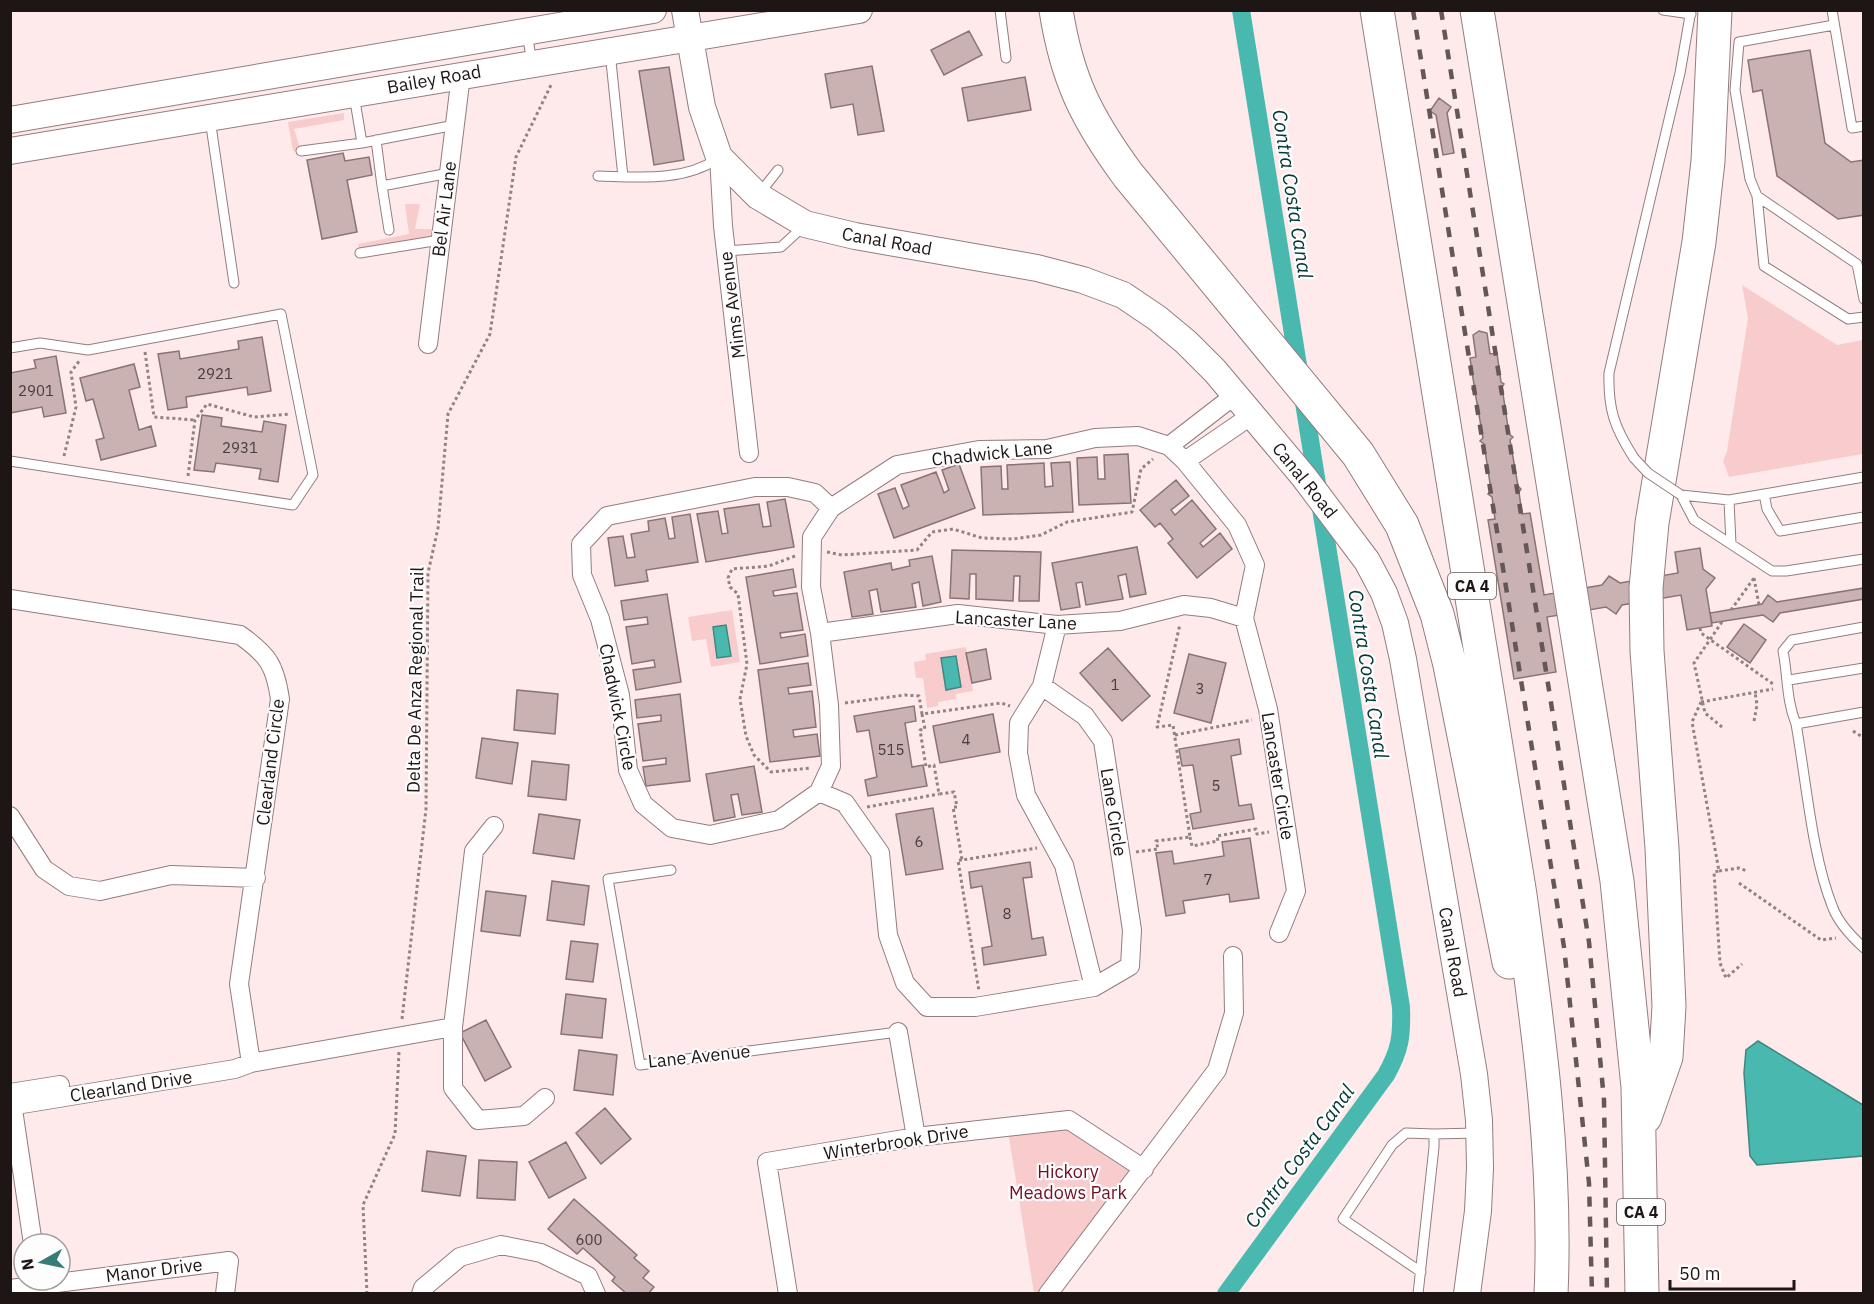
<svg xmlns="http://www.w3.org/2000/svg" width="1874" height="1304" viewBox="0 0 1874 1304" font-family="'IBM Plex Sans',sans-serif">
<rect width="100%" height="100%" fill="#ffeaeb"/>
<!-- green -->
<path fill="#f8cbcd" d="M 344,113 L 344,120 L 294,129 L 301,151 L 293,151 L 288,122 Z
M 405,204 L 420,204 L 415,229 L 442,229 L 440,240 L 360,253 L 358,244 L 409,234 Z
M 1742,285 L 1837,345 L 1863,340 L 1863,454 L 1729,477 L 1723,461 L 1727,451 L 1748,318 Z
M 732,610 L 740,662 L 711,667 L 706,639 L 692,641 L 688,617 Z
M 966,647 L 973,691 L 956,694 L 956,699 L 938,702 L 938,706 L 927,708 L 923,678 L 916,678 L 914,662 L 926,660 L 925,654 Z
M 1069,1120 L 1144,1169 L 1048,1293 L 1034,1293 L 1007,1125 Z"/>
<!-- water -->
<path fill="#49b9b0" stroke="#3c8882" stroke-width="1.5" d="M 726,625 L 731,656 L 717,658 L 713,627 Z
M 956,656 L 961,687 L 946,690 L 941,658 Z
M 1758,1041 L 1863,1105 L 1863,1156 L 1757,1165 L 1750,1156 L 1744,1073 L 1746,1050 Z"/>
<g fill="none" stroke-linecap="round" stroke-linejoin="round">
<!-- canal -->
<path stroke="#49b9b0" stroke-width="18" d="M 1226,1294 L 1386,1075 C 1400,1050 1402,1037 1401,1007 L 1241,10"/>
</g>
<!-- building -->
<path fill="#cab1b2" stroke="#8a7374" stroke-width="1.5" d="M 969,31 L 982,55 L 944,75 L 931,50 Z
M 1810,50 L 1825,143 L 1851,162 L 1864,160 L 1864,215 L 1838,219 L 1777,176 L 1762,90 L 1753,92 L 1748,60 Z
M 872,66 L 884,131 L 858,135 L 853,104 L 831,108 L 825,74 Z
M 669,67 L 684,160 L 654,165 L 639,71 Z
M 1025,77 L 1031,110 L 968,121 L 962,88 Z
M 1439,98 L 1451,107 L 1447,113 L 1454,153 L 1443,155 L 1436,115 L 1430,111 Z
M 343,153 L 345,161 L 369,157 L 372,175 L 347,180 L 357,232 L 322,239 L 307,160 Z
M 1479,331 L 1487,333 L 1490,354 L 1497,353 L 1501,382 L 1504,384 L 1502,387 L 1509,434 L 1513,437 L 1510,440 L 1518,486 L 1521,489 L 1519,492 L 1522,514 L 1530,513 L 1544,595 L 1602,585 L 1609,576 L 1620,583 L 1678,573 L 1675,552 L 1700,548 L 1703,569 L 1715,578 L 1706,589 L 1712,626 L 1687,630 L 1681,595 L 1622,605 L 1616,614 L 1606,607 L 1547,617 L 1556,672 L 1514,679 L 1488,520 L 1495,519 L 1492,497 L 1488,494 L 1491,490 L 1484,444 L 1480,441 L 1483,438 L 1475,392 L 1472,389 L 1474,385 L 1470,358 L 1476,357 L 1473,335 Z
M 262,337 L 271,391 L 248,395 L 247,387 L 186,397 L 187,407 L 168,410 L 158,354 L 179,351 L 180,359 L 239,349 L 238,341 Z
M 56,356 L 66,413 L 44,417 L 42,407 L 10,413 L 10,373 L 36,368 L 34,360 Z
M 134,364 L 140,387 L 129,390 L 139,430 L 151,426 L 156,446 L 101,460 L 96,440 L 104,438 L 93,399 L 86,401 L 80,378 Z
M 202,415 L 222,418 L 221,426 L 262,432 L 264,421 L 286,425 L 278,482 L 259,479 L 261,469 L 216,463 L 214,472 L 194,470 Z
M 1128,454 L 1131,503 L 1079,505 L 1077,458 L 1097,457 L 1098,479 L 1105,479 L 1104,455 Z
M 1070,462 L 1073,512 L 983,515 L 981,467 L 1001,466 L 1002,489 L 1008,489 L 1007,465 L 1044,463 L 1045,487 L 1053,486 L 1051,463 Z
M 959,464 L 975,508 L 894,538 L 878,494 L 895,488 L 903,509 L 909,506 L 901,485 L 936,472 L 944,493 L 949,490 L 942,470 Z
M 1176,480 L 1189,496 L 1171,510 L 1175,515 L 1192,500 L 1216,529 L 1200,543 L 1203,547 L 1220,533 L 1232,549 L 1197,578 L 1168,543 L 1173,539 L 1160,523 L 1155,527 L 1140,510 Z
M 785,499 L 794,547 L 706,562 L 697,514 L 718,511 L 722,534 L 728,533 L 724,509 L 759,504 L 763,527 L 771,526 L 767,502 Z
M 690,514 L 698,562 L 646,570 L 648,581 L 615,586 L 608,538 L 623,536 L 627,558 L 635,557 L 631,534 L 649,531 L 648,521 L 665,518 L 669,539 L 675,538 L 672,517 Z
M 1137,547 L 1146,594 L 1130,597 L 1126,574 L 1118,576 L 1123,599 L 1086,605 L 1082,582 L 1076,583 L 1080,607 L 1061,610 L 1052,563 Z
M 952,550 L 1041,552 L 1039,601 L 1019,601 L 1020,576 L 1014,576 L 1013,601 L 976,599 L 976,574 L 970,574 L 969,599 L 950,598 Z
M 932,556 L 941,602 L 923,606 L 919,582 L 912,584 L 916,607 L 881,612 L 877,589 L 869,591 L 873,614 L 852,617 L 844,572 L 891,563 L 892,570 L 910,566 L 909,560 Z
M 793,569 L 796,587 L 773,591 L 774,596 L 797,593 L 803,630 L 780,633 L 781,638 L 805,634 L 808,656 L 760,664 L 746,577 Z
M 1864,588 L 1864,599 L 1780,613 L 1773,622 L 1763,615 L 1712,623 L 1710,613 L 1762,604 L 1768,595 L 1777,602 Z
M 667,594 L 681,682 L 636,690 L 633,670 L 655,667 L 654,660 L 632,664 L 626,627 L 648,624 L 647,617 L 624,620 L 621,601 Z
M 1744,624 L 1766,640 L 1750,663 L 1727,647 Z
M 1108,648 L 1150,696 L 1122,721 L 1080,673 Z
M 986,649 L 991,679 L 972,683 L 966,653 Z
M 1189,654 L 1226,663 L 1211,723 L 1174,713 Z
M 808,663 L 811,685 L 788,688 L 789,694 L 812,691 L 816,727 L 793,730 L 794,737 L 817,734 L 820,756 L 770,762 L 758,670 Z
M 517,690 L 558,694 L 555,734 L 514,730 Z
M 680,694 L 690,781 L 646,786 L 643,767 L 666,764 L 666,758 L 643,761 L 638,724 L 661,721 L 661,715 L 637,718 L 635,700 Z
M 914,706 L 916,721 L 905,723 L 912,767 L 923,765 L 927,786 L 868,796 L 865,780 L 877,777 L 869,730 L 857,732 L 854,716 Z
M 993,714 L 1000,752 L 940,763 L 933,726 Z
M 482,738 L 518,743 L 512,784 L 476,778 Z
M 1239,739 L 1241,754 L 1231,756 L 1239,806 L 1251,804 L 1254,819 L 1193,829 L 1190,814 L 1201,812 L 1193,765 L 1182,766 L 1179,749 Z
M 532,761 L 569,765 L 566,800 L 528,796 Z
M 754,766 L 762,812 L 742,815 L 738,794 L 731,795 L 735,817 L 714,821 L 706,774 Z
M 933,808 L 943,869 L 906,875 L 896,814 Z
M 539,814 L 580,820 L 574,859 L 533,853 Z
M 1250,838 L 1259,898 L 1230,902 L 1229,894 L 1183,901 L 1185,913 L 1166,916 L 1156,853 L 1172,851 L 1174,864 L 1224,856 L 1222,842 Z
M 1030,862 L 1032,877 L 1023,878 L 1032,939 L 1043,937 L 1046,955 L 984,965 L 982,948 L 992,946 L 982,886 L 971,888 L 969,872 Z
M 552,881 L 589,886 L 584,925 L 547,920 Z
M 486,891 L 526,896 L 520,936 L 481,931 Z
M 571,941 L 598,944 L 593,982 L 566,979 Z
M 566,994 L 606,999 L 602,1038 L 561,1034 Z
M 486,1020 L 511,1067 L 485,1081 L 460,1033 Z
M 579,1050 L 617,1055 L 613,1095 L 574,1090 Z
M 605,1108 L 631,1139 L 601,1164 L 576,1133 Z
M 566,1142 L 586,1178 L 549,1198 L 529,1162 Z
M 427,1151 L 466,1156 L 460,1196 L 422,1191 Z
M 479,1160 L 517,1162 L 515,1200 L 477,1198 Z
M 574,1199 L 637,1255 L 634,1258 L 649,1271 L 643,1278 L 654,1287 L 648,1294 L 627,1294 L 612,1281 L 615,1277 L 583,1248 L 577,1254 L 548,1229 Z"/>
<g fill="none" stroke-linecap="round" stroke-linejoin="round">
<!-- lane casing -->
<g stroke="#947d7e" stroke-width="11">
<path id="lane" d="M 1000,10 L 1006,58
M 1663,10 L 1691,14
M 1832,10 L 1852,128 L 1864,126
M 1834,25 L 1739,42 L 1735,90 L 1750,179 L 1757,196 L 1764,266 L 1848,319 L 1864,317
M 527,33 L 532,63
M 610,52 L 623,177
M 354,95 L 362,143 L 455,125
M 210,119 L 234,283
M 376,140 L 382,186 L 449,173
M 301,151 L 362,143
M 598,176 C 638,177 683,182 717,159
M 382,186 L 389,230
M 759,194 L 778,170
M 1757,196 L 1857,264 L 1864,299
M 726,251 L 781,247 L 805,225
M 360,253 L 440,240
M 10,348 L 40,343 L 88,350 L 281,314 L 313,475 L 293,505 L 10,461
M 1634,458 C 1614,427 1608,409 1609,373 L 1680,73 L 1691,10
M 1764,494 L 1767,509 L 1780,531 L 1864,517
M 1681,495 L 1694,520 L 1772,571 L 1786,571 L 1864,559
M 1681,495 L 1729,500 L 1864,477
M 1729,500 L 1731,544
M 1864,627 L 1792,640 L 1783,651 C 1788,676 1786,699 1796,724 C 1806,779 1812,857 1833,908 C 1839,924 1852,937 1864,948
M 1789,680 L 1864,668
M 1796,724 L 1864,712
M 671,870 L 608,879 L 640,1065 L 898,1032
M 1434,1134 L 1477,1133
M 1418,1294 L 1434,1147 L 1434,1134 L 1406,1133 L 1392,1145 L 1343,1219 L 1421,1272"/>
</g>
<!-- street casing -->
<g stroke="#947d7e" stroke-width="20">
<path id="street" d="M 719,157 L 723,226 L 749,453
M 428,344 L 461,75
M 1169,446 L 1235,395
M 1185,461 L 1252,415
M 10,599 L 240,635 C 268,655 275,665 280,699 L 239,984 L 251,1063
M 1057,625 L 1042,686 L 1019,723 L 1018,753 L 1026,795 L 1064,865 L 1094,987
M 820,633 L 958,614 L 1057,625 L 1120,621 L 1184,605 L 1211,608 L 1244,618
M 819,792 L 831,766 L 829,705 L 820,633 L 811,587 L 812,537 L 831,508 L 897,465 L 979,450 L 1047,449 L 1095,438 L 1138,436 L 1169,446 L 1185,461 L 1237,525 L 1255,565 L 1244,618 L 1268,709 L 1296,891 L 1279,933
M 819,792 L 845,803 L 880,853 L 888,935 L 905,983 L 927,1007 L 975,1007 L 1094,987 L 1130,966 L 1132,930 L 1103,741 L 1085,716 L 1042,686
M 819,792 L 779,820 L 710,835 L 672,828 L 643,804 L 628,770 L 620,695 L 600,619 L 582,575 L 581,544 L 607,516 L 755,487 L 788,487 L 815,493 L 831,508
M 10,816 L 44,869 L 69,886 L 100,891 L 171,875 L 256,878
M 494,826 L 474,851 L 453,1027 L 453,1088 L 478,1120 L 524,1116 L 545,1098
M 898,1032 L 916,1137
M 10,1093 L 60,1085
M 11,1096 L 33,1244
M 10,1106 L 235,1069 L 251,1063 L 453,1027
M 10,1289 L 229,1261 L 225,1294
M 421,1294 L 423,1288 L 460,1257 L 501,1245 L 541,1253 L 588,1276 L 596,1294
M 788,1294 L 767,1162 L 916,1137 L 1069,1120 L 1144,1169
M 1048,1294 L 1217,1070 L 1234,1013 L 1233,956"/>
</g>
<!-- secondary casing -->
<g stroke="#947d7e" stroke-width="28">
<path id="secondary" d="M 685,10 L 702,107 L 719,157 L 758,196 L 805,224 L 855,236 L 1037,268 L 1083,280 L 1123,295 L 1157,318 L 1186,342 L 1215,371 L 1304,477 L 1367,561 L 1384,593 L 1395,623 L 1403,659 L 1474,1074 L 1479,1120 L 1480,1168 L 1478,1211 L 1467,1294
M 10,120 L 653,10
M 10,151 L 859,10"/>
</g>
<!-- highway casing -->
<g stroke="#947d7e" stroke-width="35">
<path id="highway" d="M 1056,10 C 1067,80 1087,119 1128,175 L 1358,454 L 1402,525 L 1437,614 L 1450,665 L 1509,962
M 1377,10 L 1520,895 C 1538,1027 1557,1160 1551,1294
M 1477,10 L 1617,881 L 1638,1087 L 1642,1294
M 1645,1117 L 1666,1057 L 1669,1006 L 1662,848 L 1647,651 L 1646,588 L 1652,523 L 1699,242 L 1708,161 L 1715,10"/>
</g>
<!-- path -->
<path stroke="#928383" stroke-width="3" stroke-dasharray="3 3" stroke-linecap="butt" d="M 145,352 L 154,417 L 195,420
M 64,456 L 76,407 L 71,372 L 80,360
M 188,476 L 195,420 L 207,404 L 254,417 L 290,414
M 827,552 L 842,555 L 917,550 L 932,532 L 953,529 L 982,538 L 1013,539 L 1041,535 L 1067,522 L 1132,512 L 1141,469 L 1153,459
M 795,556 L 769,566 L 732,569 L 728,578 L 730,587 L 738,594 L 747,664 L 740,699 L 746,736 L 754,755 L 771,772 L 811,768
M 1754,578 L 1759,605
M 1731,610 L 1754,578
M 1722,622 L 1694,663 L 1705,713 L 1722,727
M 1700,628 L 1701,633 L 1773,684
M 1701,702 L 1692,722 L 1719,871 L 1714,872 L 1720,963 L 1726,978 L 1742,964
M 1701,702 L 1773,689
M 845,703 L 905,695 L 919,696 L 922,714 L 1001,703 L 1010,706
M 922,714 L 925,729 L 920,730 L 926,767 L 934,765 L 939,794 L 954,792 L 957,807 L 953,807 L 962,860 L 1037,848
M 1754,721 L 1757,705 L 1755,692
M 1853,731 L 1864,738
M 1175,735 L 1252,720
M 867,807 L 939,794
M 1190,837 L 1192,846 L 1218,841 L 1217,836 L 1256,829 L 1257,834 L 1269,832
M 1136,852 L 1158,849 L 1156,841 L 1190,837 L 1173,725 L 1157,727 L 1180,624
M 962,860 L 958,860 L 979,991
M 1719,871 L 1739,868 L 1747,871
M 1739,883 L 1821,940 L 1836,938
M 402,1019 L 426,809 L 428,573 L 438,528 L 448,414 L 490,334 L 516,157 L 552,83
M 367,1294 L 363,1205 L 395,1134 L 399,1052"/>
<!-- lane -->
<use href="#lane" stroke="#fff" stroke-width="9"/>
<!-- street -->
<use href="#street" stroke="#fff" stroke-width="18"/>
<!-- secondary -->
<use href="#secondary" stroke="#fff" stroke-width="26"/>
<!-- highway -->
<use href="#highway" stroke="#fff" stroke-width="33"/>
<!-- rail -->
<path stroke="#645757" stroke-width="4.5" stroke-dasharray="10 10" stroke-linecap="butt" d="M 1413,10 L 1564,947 L 1589,1183 L 1592,1294
M 1441,10 L 1589,942 L 1604,1100 L 1607,1294"/>
<!-- lane-bridge casing -->
<g stroke="#947d7e" stroke-width="11" stroke-linecap="butt">
<path id="lane-bridge" d="M 1634,458 L 1648,473 L 1681,495"/>
</g>
<!-- lane-bridge -->
<use href="#lane-bridge" stroke="#fff" stroke-width="9"/>
</g>
<g text-anchor="middle" dominant-baseline="central" stroke-width="4.5" stroke-linejoin="round" paint-order="stroke">
<!-- number labels -->
<g font-size="15" fill="#493c3c">
<text x="215" y="373">2921</text>
<text x="36" y="390">2901</text>
<text x="240" y="447">2931</text>
<text x="1115" y="684">1</text>
<text x="1200" y="688">3</text>
<text x="966" y="739">4</text>
<text x="891" y="749">515</text>
<text x="1216" y="785">5</text>
<text x="919" y="841">6</text>
<text x="1208" y="879">7</text>
<text x="1007" y="913">8</text>
<text x="589" y="1239">600</text>
</g>
<!-- shield labels -->
<g fill="#fdfdfd" stroke="#615b5b" stroke-width="1.5">
<rect x="1448" y="573" width="48" height="26" rx="4.5"/>
<rect x="1617" y="1199" width="48" height="26" rx="4.5"/>
</g>
<g font-size="16" font-weight="bold" fill="#1e1515">
<text x="1472" y="586">CA 4</text>
<text x="1641" y="1212">CA 4</text>
</g>
<!-- street labels -->
<g font-size="18" fill="#1e1515" stroke="#fdfdfd">
<text transform="translate(434 79) rotate(-10)">Bailey Road</text>
<text transform="translate(444 209) rotate(-83)">Bel Air Lane</text>
<text transform="translate(887 241) rotate(10)">Canal Road</text>
<text transform="translate(732 305) rotate(-97)">Mims Avenue</text>
<text transform="translate(992 453) rotate(-6)">Chadwick Lane</text>
<text transform="translate(1305 480) rotate(51)">Canal Road</text>
<text transform="translate(1016 620) rotate(3)">Lancaster Lane</text>
<text transform="translate(415 680) rotate(-89)">Delta De Anza Regional Trail</text>
<text transform="translate(618 707) rotate(79)">Chadwick Circle</text>
<text transform="translate(270 762) rotate(-83)">Clearland Circle</text>
<text transform="translate(1278 776) rotate(81)">Lancaster Circle</text>
<text transform="translate(1114 812) rotate(81)">Lane Circle</text>
<text transform="translate(1453 952) rotate(80)">Canal Road</text>
<text transform="translate(699 1056) rotate(-6)">Lane Avenue</text>
<text transform="translate(131 1086) rotate(-9)">Clearland Drive</text>
<text transform="translate(896 1142) rotate(-9)">Winterbrook Drive</text>
<text transform="translate(154 1270) rotate(-7)">Manor Drive</text>
</g>
<!-- park labels -->
<g font-size="18" fill="#720e25" stroke="#fdfdfd">
<text x="1068" y="1171">Hickory<tspan x="1068" dy="21">Meadows Park</tspan></text>
</g>
<!-- water labels -->
<g font-size="20" font-style="italic" fill="#013834" stroke="#fdfdfd">
<text transform="translate(1293 194) rotate(81)">Contra Costa Canal</text>
<text transform="translate(1369 674) rotate(81)">Contra Costa Canal</text>
<text transform="translate(1299 1156) rotate(-54)">Contra Costa Canal</text>
</g>
</g>
<!-- border -->
<rect width="1874" height="1304" fill="none" stroke="#1e1515" stroke-width="24"/>
<!-- north arrow -->
<g transform="translate(42 1262) rotate(261)"><circle r="28" fill="#fdfdfd" stroke="#a4a0a0" stroke-width="1.5"/>
<path d="M0-4.5L10 22L0 15L-10 22Z" fill="#357d76"/>
<text y="-9" font-size="16" font-weight="bold" text-anchor="middle" fill="#1e1515">N</text>
</g>
<!-- scale -->
<path d="M1670 1280v9h124v-9" fill="none" stroke="#1e1515" stroke-width="3"/>
<text x="1679" y="1280" font-size="18" fill="#1e1515" stroke="#fdfdfd" stroke-width="4.5" paint-order="stroke">50 m</text>
</svg>
